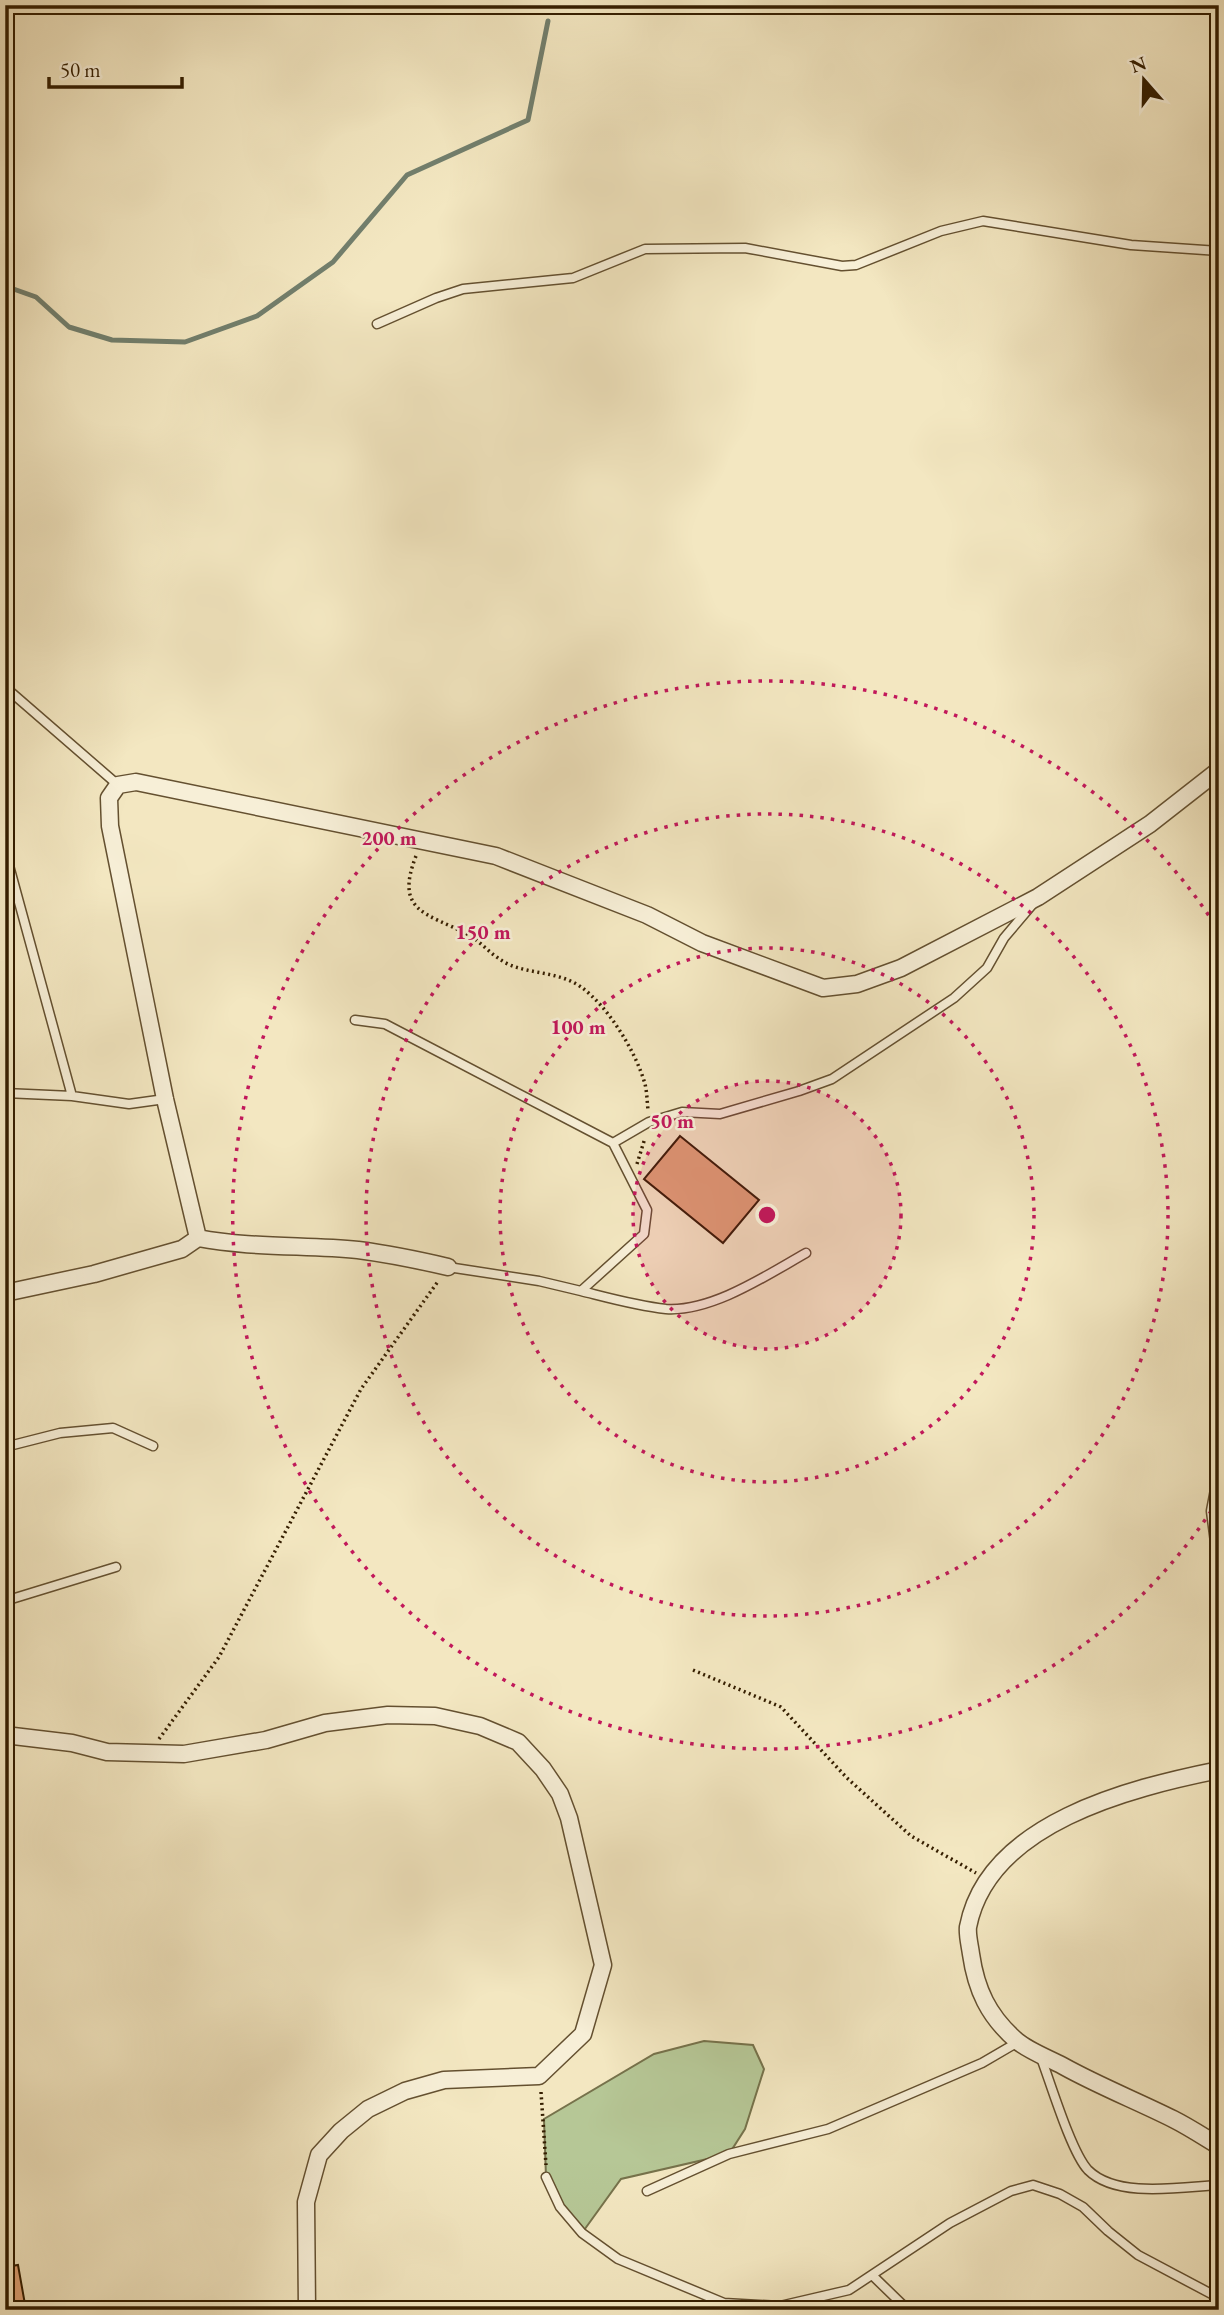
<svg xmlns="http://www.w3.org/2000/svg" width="1224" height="2315" viewBox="0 0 1224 2315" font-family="'EB Garamond',serif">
<rect width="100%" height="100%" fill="#f3e7c1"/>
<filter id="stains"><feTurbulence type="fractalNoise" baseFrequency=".00286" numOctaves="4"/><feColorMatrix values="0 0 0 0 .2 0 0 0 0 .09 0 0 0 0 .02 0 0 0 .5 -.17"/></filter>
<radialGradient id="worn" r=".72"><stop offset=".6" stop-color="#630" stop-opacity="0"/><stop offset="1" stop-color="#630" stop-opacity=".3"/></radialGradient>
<!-- green -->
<path fill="#b6c796" stroke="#76724b" stroke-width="2" d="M 704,2041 L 753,2045 L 764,2069 L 745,2129 L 729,2154 L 621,2179 L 582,2233 L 560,2207 L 546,2177 L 544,2119 L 654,2054 Z"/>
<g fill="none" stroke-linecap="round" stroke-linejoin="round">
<!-- stream -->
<path stroke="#727f6d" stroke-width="5" d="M 5,286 L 36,297 L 69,327 L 112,340 L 185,342 L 257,316 L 333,262 L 407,175 L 528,120 L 548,21"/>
</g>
<!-- building -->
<path fill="#dfa275" stroke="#351e00" stroke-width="2" d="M 680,1136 L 759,1200 L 723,1243 L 644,1179 Z
M 18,2265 L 26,2310 L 5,2310 L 5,2267 Z"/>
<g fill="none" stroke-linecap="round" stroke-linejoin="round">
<!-- lane casing -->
<g stroke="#645030" stroke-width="11">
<path id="lane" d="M 377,324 L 436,298 L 463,289 L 573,278 L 645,249 L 745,248 L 842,266 L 856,265 L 941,231 L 983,221 L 1131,245 L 1219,251
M 5,687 L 118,785
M 5,851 L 72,1096
M 355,1020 L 385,1024 L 613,1143
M 5,1093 L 72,1096 L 129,1104 L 165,1099
M 448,1267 L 539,1281 L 581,1291 L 644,1234 L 647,1210 L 613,1143 L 649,1122 L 682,1112 L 720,1114 L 799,1091 L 832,1079 L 954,998 L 987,968 L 1004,938 L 1032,905
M 581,1291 C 609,1298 637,1306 666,1309 C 712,1312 767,1275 806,1253
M 5,1447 L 60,1433 L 113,1428 L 153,1446
M 5,1601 L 116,1567
M 1040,2055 C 1050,2081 1071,2152 1088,2170 C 1117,2199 1182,2187 1219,2185
M 546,2177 L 560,2207 L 582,2233 L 618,2259 L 724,2303 L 780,2306 L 849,2290 L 950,2223 L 1011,2191 L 1033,2185 L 1060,2194 L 1083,2207 L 1108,2231 L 1138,2255 L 1219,2298
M 647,2191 L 729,2154 L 828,2129 L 982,2063 L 1018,2042
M 873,2276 L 908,2310"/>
</g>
<!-- street casing -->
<g stroke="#645030" stroke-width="19">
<path id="street" d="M 198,1238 L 165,1099 L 110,826 L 109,798 L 118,785 L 136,782 L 496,856 L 647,915 L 702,943 L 823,988 L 857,984 L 901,968 L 1038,897 L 1150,824 L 1219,770
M 5,1293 L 94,1274 L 182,1249 L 198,1238 C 251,1248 305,1245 358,1250 C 389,1254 418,1260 448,1267
M 1219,1490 L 1215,1511 L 1219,1542
M 5,1735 L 72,1743 L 107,1752 L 184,1754 L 266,1740 L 325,1723 L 388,1715 L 435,1716 L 480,1726 L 518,1742 L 543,1769 L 560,1794 L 569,1818 L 603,1965 L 583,2034 L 539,2076 L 444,2080 L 405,2091 L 368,2109 L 341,2131 L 319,2155 L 306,2202 L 307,2310
M 1219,1770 C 1130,1788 988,1823 968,1927 C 967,1935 970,1946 971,1954 C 976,1989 988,2016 1017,2041 C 1029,2051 1048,2058 1063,2066 C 1099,2086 1137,2101 1173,2119 C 1189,2127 1204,2137 1219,2146"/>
</g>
<!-- path -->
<path stroke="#351e00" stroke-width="3.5" stroke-dasharray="2 3.5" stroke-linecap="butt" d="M 416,856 C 394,912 427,913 467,934 C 482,942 492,957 510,965 C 532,974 560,972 581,987 C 608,1006 636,1052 645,1084 C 647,1092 647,1101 648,1110
M 637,1164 L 645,1138
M 693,1670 L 781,1707 L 847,1778 L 911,1836 L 976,1873
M 159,1739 L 219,1657 L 361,1389 L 439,1280
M 541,2092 L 546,2165"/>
<!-- lane -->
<use href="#lane" stroke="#f7efd7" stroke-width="8"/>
<!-- street -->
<use href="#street" stroke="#f7efd7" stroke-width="16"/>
</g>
<!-- distance rings -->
<circle cx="767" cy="1215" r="134" fill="#c2185b" fill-opacity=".12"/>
<g fill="none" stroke="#c2185b" stroke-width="3.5" stroke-dasharray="3.5 7">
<circle cx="767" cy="1215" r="134"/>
<circle cx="767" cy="1215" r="267"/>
<circle cx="767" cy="1215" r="401"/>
<path d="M1217 1502A534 534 0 1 1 1217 928"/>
</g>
<circle cx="767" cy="1215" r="10" fill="#c2185b" stroke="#f7efd7" stroke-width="3.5"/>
<g font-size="21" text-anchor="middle" font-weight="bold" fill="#c2185b" stroke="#f7efd7" stroke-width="5" stroke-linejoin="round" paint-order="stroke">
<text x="389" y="845">200 m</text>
<text x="483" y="939">150 m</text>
<text x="578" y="1034">100 m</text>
<text x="672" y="1128">50 m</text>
</g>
<!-- margin -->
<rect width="1224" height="2315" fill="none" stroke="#f3e7c1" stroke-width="28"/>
<rect x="7" y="7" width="1210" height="2301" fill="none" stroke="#351e00" stroke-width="3.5"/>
<rect x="14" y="14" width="1196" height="2287" fill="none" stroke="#351e00" stroke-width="2"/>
<!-- north arrow -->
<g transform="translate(1144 80) rotate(340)" stroke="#f7efd7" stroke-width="5" paint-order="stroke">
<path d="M0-5L12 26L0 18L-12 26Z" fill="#351e00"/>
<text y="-10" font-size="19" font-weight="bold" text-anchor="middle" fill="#351e00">N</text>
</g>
<!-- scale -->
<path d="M49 77v10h133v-10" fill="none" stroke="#351e00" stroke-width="3.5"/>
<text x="60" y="77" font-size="21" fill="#351e00" stroke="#f7efd7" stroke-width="5" paint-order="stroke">50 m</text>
<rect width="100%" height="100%" filter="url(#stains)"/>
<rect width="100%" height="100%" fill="url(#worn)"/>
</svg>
